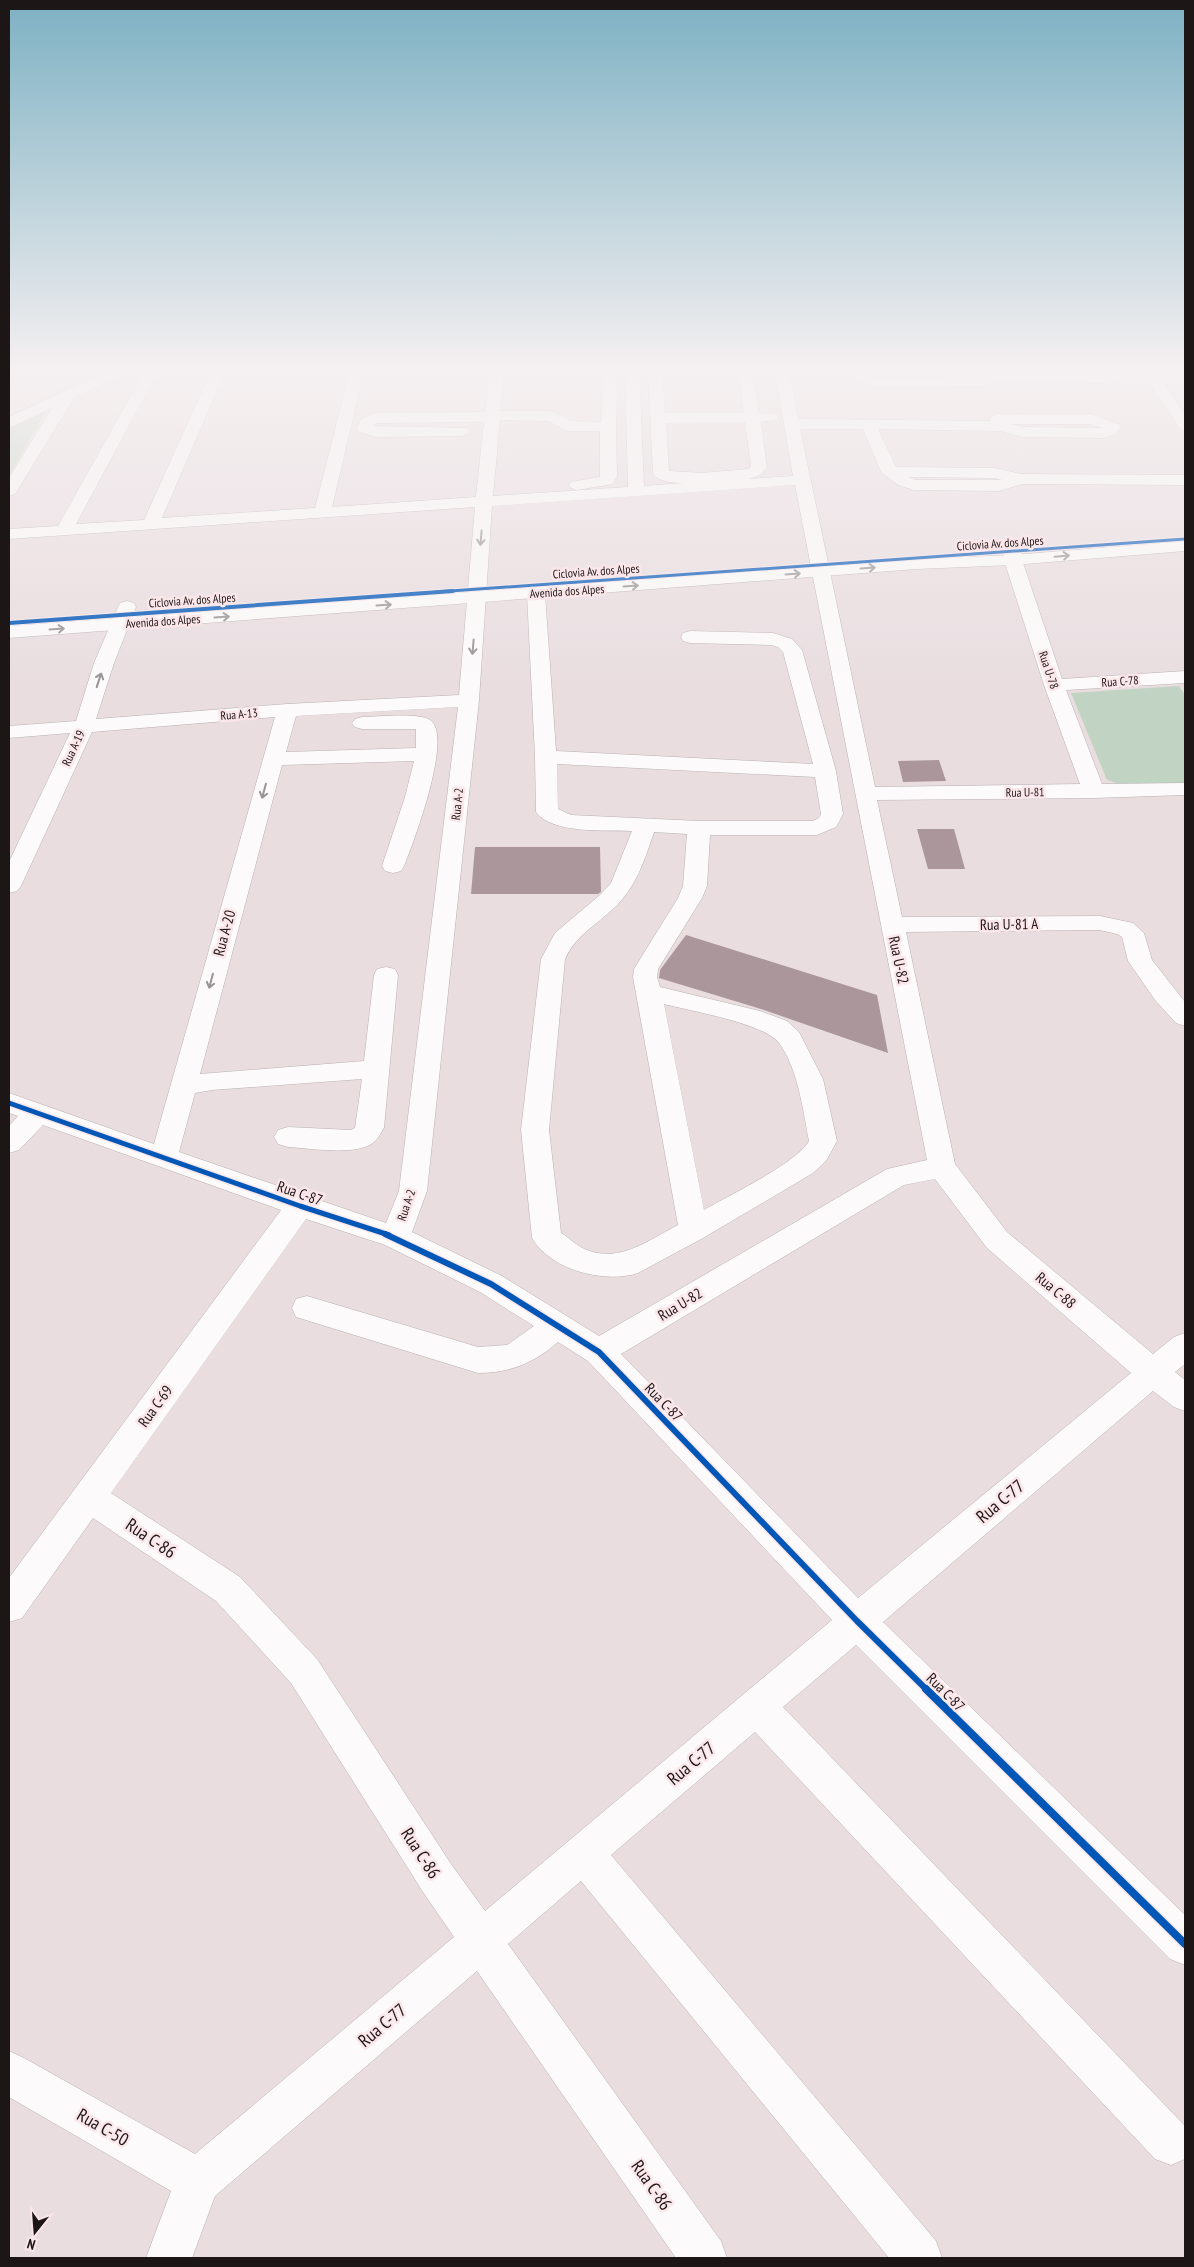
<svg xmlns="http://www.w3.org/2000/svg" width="1194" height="2267" viewBox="0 0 1194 2267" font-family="'PT Sans Narrow',sans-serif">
<rect width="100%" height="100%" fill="#e9dde0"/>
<!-- green -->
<path fill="#c1d4c3" d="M 46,411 L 9,476 L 9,428 Z
M 1179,686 L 1185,695 L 1185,786 L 1126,786 L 1107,780 L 1071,693 Z"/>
<!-- building -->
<path fill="#ab969b" d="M 939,760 L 946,781 L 903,782 L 898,761 Z
M 917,829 L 954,829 L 965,869 L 928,869 Z
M 475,847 L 600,847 L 601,892 L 598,894 L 471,894 Z
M 686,935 L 877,995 L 888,1053 L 761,1009 L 659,978 L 660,970 Z"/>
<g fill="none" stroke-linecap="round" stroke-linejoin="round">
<!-- minor casing -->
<g stroke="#bab0b2" stroke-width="1">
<path id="minor" d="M 115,367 L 134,367 L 132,370 L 74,398 L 17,491 L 15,494 L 9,496 L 9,478 L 52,408 L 9,428 L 9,417 Z
M 147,367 L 157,367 L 159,370 L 76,524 L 144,520 L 213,367 L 227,367 L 162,518 L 315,508 L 351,367 L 365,367 L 332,507 L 476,497 L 484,422 L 378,423 L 372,426 L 467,428 L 470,431 L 467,434 L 462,436 L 376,437 L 359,432 L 356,429 L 361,419 L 376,413 L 485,412 L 490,367 L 504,367 L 500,411 L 548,411 L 560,414 L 571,421 L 601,422 L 604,371 L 601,367 L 616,367 L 618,370 L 616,427 L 617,476 L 613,484 L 577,490 L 571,488 L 569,485 L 571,482 L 600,477 L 600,431 L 567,431 L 548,421 L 500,420 L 493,496 L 628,487 L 625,367 L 639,367 L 644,486 L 684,483 C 674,483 659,482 653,474 L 648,367 L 662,367 L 665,413 L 744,413 L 739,371 L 735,367 L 752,367 L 759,413 L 776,414 L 779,417 L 776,420 L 761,422 L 767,468 L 760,475 L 749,479 L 793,476 L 774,367 L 788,367 L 798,419 L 991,421 L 989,419 L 992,416 L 997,414 L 1091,414 L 1118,424 L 1121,427 L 1115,435 L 1103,438 L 1023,437 L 1000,431 L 878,429 L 896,467 L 995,468 L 1021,474 L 1185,475 L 1185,485 L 1022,484 L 999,491 L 914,490 L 898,485 L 881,472 L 863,429 L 800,429 L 875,787 L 1080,784 L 1044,685 L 1004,560 L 1003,545 L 1006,541 L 1018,541 L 1021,545 L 1022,560 L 1062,679 L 1185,671 L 1185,683 L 1066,690 L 1102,784 L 1185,783 L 1185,795 L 1094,798 L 877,800 L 902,917 L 1100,916 L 1133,923 L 1144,933 L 1152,960 L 1185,1002 L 1185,1026 L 1176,1023 L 1155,1000 L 1128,961 L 1122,937 L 1117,934 L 1100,930 L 906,932 L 955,1164 L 1007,1232 L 1153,1354 L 1174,1337 L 1185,1333 L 1185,1364 L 1175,1372 L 1185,1380 L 1185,1411 L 1174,1407 L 1153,1391 L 883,1622 L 1185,1915 L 1185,1965 L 1170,1959 L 856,1645 L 783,1707 L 1185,2126 L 1185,2159 L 1171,2165 L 1155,2159 L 755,1732 L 611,1855 L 936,2241 L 942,2258 L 889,2258 L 581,1881 L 508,1944 L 721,2241 L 727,2258 L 676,2258 L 477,1971 L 215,2196 L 192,2258 L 146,2258 L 171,2191 L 9,2097 L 9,2051 L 24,2058 L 195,2154 L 454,1937 L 423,1892 L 291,1683 L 216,1601 L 93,1518 L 22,1618 L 9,1622 L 9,1578 L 281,1210 L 43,1125 L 19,1150 L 9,1153 L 9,1126 L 18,1116 L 9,1113 L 9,1093 L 154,1144 L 275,717 L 92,732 L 21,886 L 17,891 L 9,893 L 9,862 L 70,733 L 9,738 L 9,726 L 76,721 L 94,663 L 118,607 L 120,603 L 127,601 L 134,603 L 136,607 L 114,663 L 96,719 L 287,704 L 459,695 L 475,507 L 9,539 L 9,529 L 58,526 ZM 745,422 L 751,467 L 748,469 L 702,473 L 669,471 L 666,423 ZM 1010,424 L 1089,424 L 1102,428 L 1023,427 ZM 908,477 L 995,478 L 1002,480 L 915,480 ZM 795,485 L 927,1160 L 887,1169 L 599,1336 L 502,1276 L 412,1232 L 427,1191 L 479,700 L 492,506 ZM 458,707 L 399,1191 L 386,1223 L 179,1152 L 195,1093 L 212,1090 L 362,1079 L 355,1128 L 351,1130 L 288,1127 L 278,1130 L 274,1137 L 278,1144 L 288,1147 C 309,1148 360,1157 375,1141 C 379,1138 381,1132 384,1128 L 398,975 L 395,969 L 386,967 L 377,969 L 374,975 L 364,1061 L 200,1074 L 282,765 L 414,761 L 405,797 L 382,866 L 385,871 L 393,873 L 401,871 L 404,866 C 413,844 454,735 430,720 C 417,712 378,717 362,717 L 355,719 L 352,723 L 355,727 L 362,729 L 416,729 L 416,748 L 286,752 L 296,716 ZM 935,1179 L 987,1248 L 1131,1373 L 858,1598 L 621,1354 L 904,1185 ZM 306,1219 L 385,1245 L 480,1292 L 534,1326 L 507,1345 L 478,1347 L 307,1296 L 296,1299 L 292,1308 L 296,1317 L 478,1373 C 510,1373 534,1363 558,1342 L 588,1361 L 832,1620 L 485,1911 L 451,1864 L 317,1659 L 240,1577 L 111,1493 Z
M 848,367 L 1145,375 L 1140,367 L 1154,367 L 1159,375 L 1185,376 L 1185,384 L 1165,384 L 1185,415 L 1185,431 L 1180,429 L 1150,384 L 989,381 L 987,385 L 982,386 L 878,387 L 859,382 ZM 871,376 L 948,377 L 954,378 L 878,379 Z
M 536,589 L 542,590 L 545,594 L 556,751 L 813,764 L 783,652 L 778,647 L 771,645 L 690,643 L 683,641 L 681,637 L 683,633 L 690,631 L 773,633 L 792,639 L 802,650 L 836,771 L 843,814 L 839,822 L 836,827 L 817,835 L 710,835 L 707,886 L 702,898 L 658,969 L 657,977 L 660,987 L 760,1011 L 787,1021 L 799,1032 L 823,1079 L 837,1141 L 826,1161 L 813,1173 L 703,1238 L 638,1273 C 605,1284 550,1270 532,1238 L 521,1130 L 541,959 L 555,933 L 600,895 L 611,883 L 632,831 C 607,830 551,834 536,812 L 535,757 L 527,594 L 530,590 ZM 557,764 L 815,777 L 821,814 L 819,818 L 813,821 L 699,821 L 571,815 L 558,809 ZM 654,832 L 687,834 L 683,886 L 678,898 L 634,969 L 633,977 L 678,1225 C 649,1240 620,1263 587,1250 C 578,1247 569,1238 561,1233 L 549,1130 L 565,959 C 576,934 600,923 618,904 C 637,884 645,859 654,832 ZM 664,1004 C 690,1011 764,1023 779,1043 C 798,1068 803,1111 809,1141 C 797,1163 728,1196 704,1210 Z"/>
</g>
<!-- major casing -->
<g stroke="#bab0b2" stroke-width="1">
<path id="major" d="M 1185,541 L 1185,551 L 1013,565 L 916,569 L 9,638 L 9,626 L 916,559 L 1013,555 Z"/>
</g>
<!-- minor -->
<use href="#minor" fill="#fcfafa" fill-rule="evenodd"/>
<!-- major -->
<use href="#major" fill="#fcfafa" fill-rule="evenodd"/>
<!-- cycleway-far4 casing -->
<g stroke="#fbe6e9" stroke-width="5">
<path id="cycleway-far4" d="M 436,592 L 1185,539"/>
</g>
<!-- cycleway-far3 casing -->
<g stroke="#fbe6e9" stroke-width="6">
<path id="cycleway-far3" d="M 9,623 L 453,591"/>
</g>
<!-- cycleway-far2 casing -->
<g stroke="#fbe6e9" stroke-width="8">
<path id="cycleway-far2" d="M 9,1103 L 300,1206 L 389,1235"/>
</g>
<!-- cycleway-far1 casing -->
<g stroke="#fbe6e9" stroke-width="9">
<path id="cycleway-far1" d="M 385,1234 L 491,1284 L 599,1352 L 857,1621 L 928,1691"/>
</g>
<!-- cycleway casing -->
<g stroke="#fbe6e9" stroke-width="11">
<path id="cycleway" d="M 926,1689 L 1185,1944"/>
</g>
<!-- cycleway-far4 -->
<use href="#cycleway-far4" stroke="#0057b8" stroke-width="3"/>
<!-- cycleway-far3 -->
<use href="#cycleway-far3" stroke="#0057b8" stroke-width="4"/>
<!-- cycleway-far2 -->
<use href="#cycleway-far2" stroke="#0057b8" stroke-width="5"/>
<!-- cycleway-far1 -->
<use href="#cycleway-far1" stroke="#0057b8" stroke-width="6"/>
<!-- cycleway -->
<use href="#cycleway" stroke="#0057b8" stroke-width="8"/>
</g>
<!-- one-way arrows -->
<defs><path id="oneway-shaft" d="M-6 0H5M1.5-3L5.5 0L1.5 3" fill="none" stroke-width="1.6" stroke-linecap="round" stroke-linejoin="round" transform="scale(1.25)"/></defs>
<g stroke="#989394">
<use href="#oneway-shaft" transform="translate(481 538) rotate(95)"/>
<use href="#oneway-shaft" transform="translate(1062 556) rotate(-5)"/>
<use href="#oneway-shaft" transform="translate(868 568) rotate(-4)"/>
<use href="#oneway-shaft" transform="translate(793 574) rotate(-4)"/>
<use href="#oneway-shaft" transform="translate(631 586) rotate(-4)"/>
<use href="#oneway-shaft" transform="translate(384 605) rotate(-4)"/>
<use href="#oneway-shaft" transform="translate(222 617) rotate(-4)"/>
<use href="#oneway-shaft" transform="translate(57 629) rotate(-4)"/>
<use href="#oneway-shaft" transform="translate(473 647) rotate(95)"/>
<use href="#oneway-shaft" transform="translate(99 680) rotate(-72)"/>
<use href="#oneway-shaft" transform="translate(264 791) rotate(105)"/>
<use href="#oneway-shaft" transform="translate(211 981) rotate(105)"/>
</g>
<!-- sky -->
<linearGradient id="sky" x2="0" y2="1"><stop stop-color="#7db1c3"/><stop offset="0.54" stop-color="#f5f0f1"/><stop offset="1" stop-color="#f5f0f1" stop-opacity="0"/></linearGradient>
<rect width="1194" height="685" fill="url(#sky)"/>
<g text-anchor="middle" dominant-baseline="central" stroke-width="5" stroke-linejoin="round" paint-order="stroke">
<!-- far-street labels -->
<g font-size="12" fill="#1d1617" stroke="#fbe6e9">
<text transform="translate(1000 543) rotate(-4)">Ciclovia Av. dos Alpes</text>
<text transform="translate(596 571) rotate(-4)">Ciclovia Av. dos Alpes</text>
<text transform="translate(567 591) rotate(-4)">Avenida dos Alpes</text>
<text transform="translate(192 600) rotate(-4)">Ciclovia Av. dos Alpes</text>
<text transform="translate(163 621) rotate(-4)">Avenida dos Alpes</text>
<text transform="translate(1049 670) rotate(71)">Rua U-78</text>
<text transform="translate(1120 681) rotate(-4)">Rua C-78</text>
<text transform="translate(239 714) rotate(-5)">Rua A-13</text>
<text transform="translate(73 748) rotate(-65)">Rua A-19</text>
<text transform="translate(1025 792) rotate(-1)">Rua U-81</text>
<text transform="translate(457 804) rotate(-84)">Rua A-2</text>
<text transform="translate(406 1205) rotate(-71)">Rua A-2</text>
</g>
<!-- street labels -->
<g font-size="15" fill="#1d1617" stroke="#fbe6e9">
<text transform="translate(1009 924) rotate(-1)">Rua U-81 A</text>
<text transform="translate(224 933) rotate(-75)">Rua A-20</text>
<text transform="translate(899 960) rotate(78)">Rua U-82</text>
<text transform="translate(300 1193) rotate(19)">Rua C-87</text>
<text transform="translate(1056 1290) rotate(40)">Rua C-88</text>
<text transform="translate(680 1304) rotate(-31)">Rua U-82</text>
<text transform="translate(664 1402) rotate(46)">Rua C-87</text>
<text transform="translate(155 1406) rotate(-54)">Rua C-69</text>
<text transform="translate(946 1692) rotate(45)">Rua C-87</text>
</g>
<!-- near-street labels -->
<g font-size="18" fill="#1d1617" stroke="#fbe6e9">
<text transform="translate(1000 1501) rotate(-40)">Rua C-77</text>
<text transform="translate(151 1538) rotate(34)">Rua C-86</text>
<text transform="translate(691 1763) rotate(-40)">Rua C-77</text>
<text transform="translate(421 1853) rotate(57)">Rua C-86</text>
<text transform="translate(382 2025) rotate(-40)">Rua C-77</text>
<text transform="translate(103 2127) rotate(30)">Rua C-50</text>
<text transform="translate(652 2185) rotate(55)">Rua C-86</text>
</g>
</g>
<!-- border -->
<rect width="1194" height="2267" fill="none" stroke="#1d1617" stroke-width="20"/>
<!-- north arrow -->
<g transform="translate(35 2232) rotate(197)" stroke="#fbe6e9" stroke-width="4" paint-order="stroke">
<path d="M0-4L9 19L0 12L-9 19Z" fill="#1d1617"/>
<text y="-8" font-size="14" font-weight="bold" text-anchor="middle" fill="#1d1617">N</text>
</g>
</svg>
